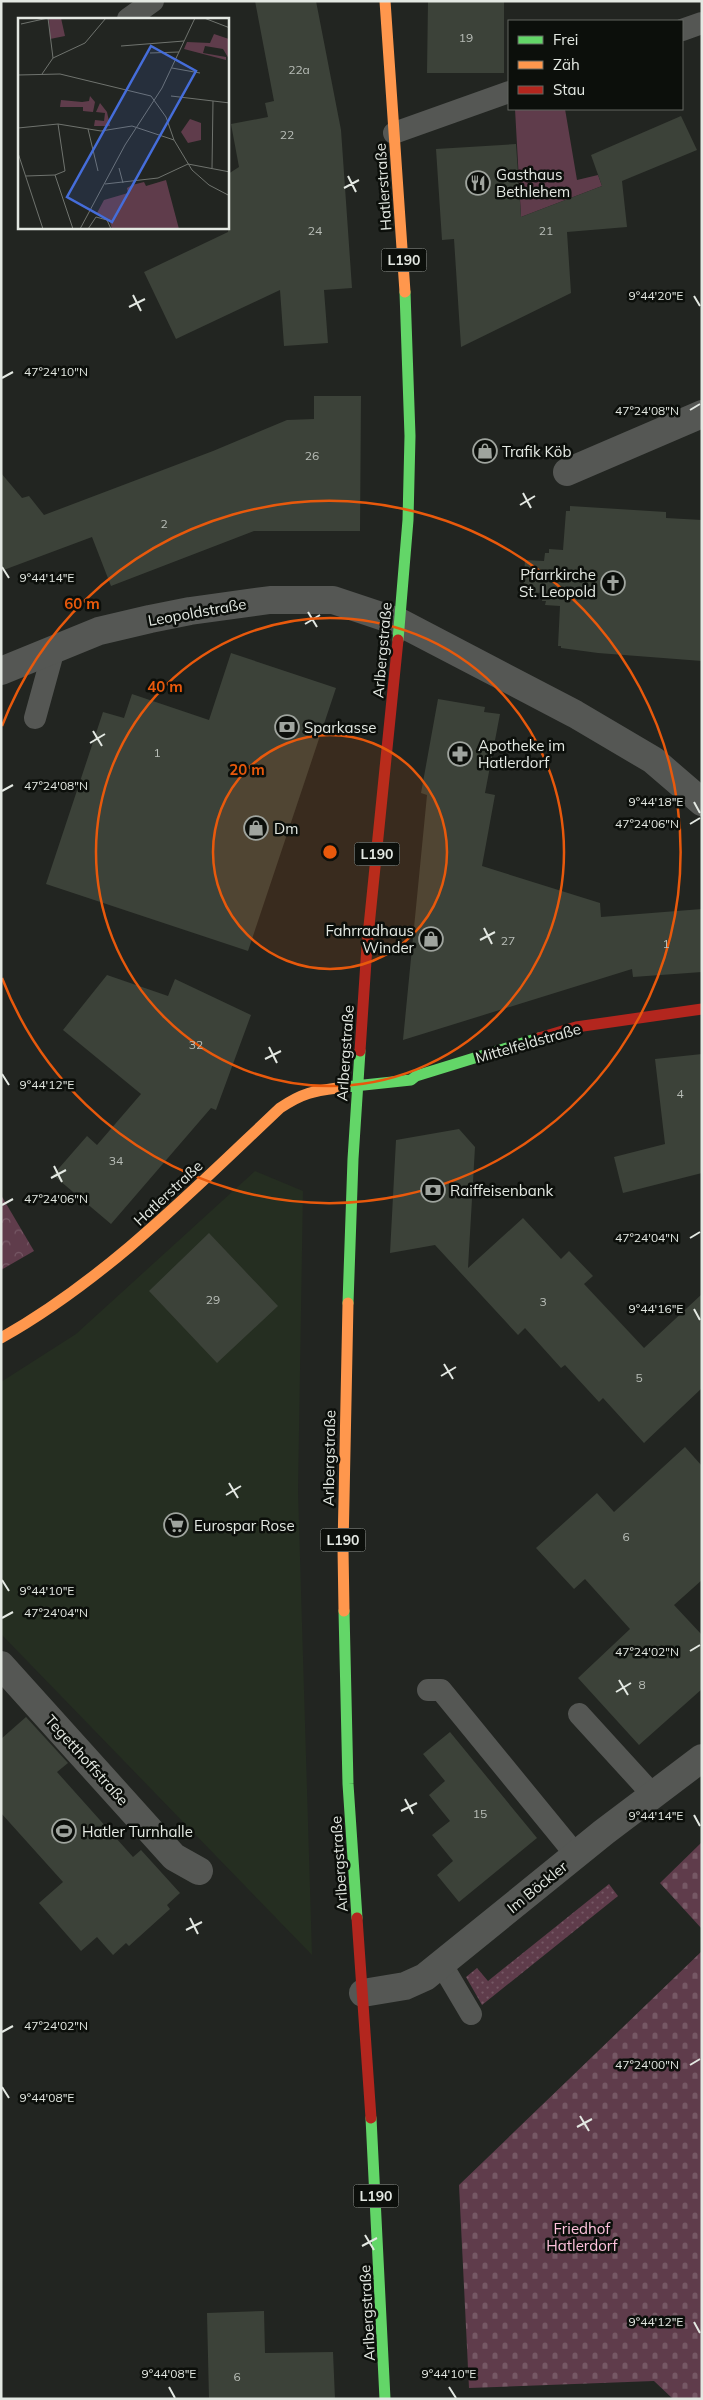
<svg xmlns="http://www.w3.org/2000/svg" width="703" height="2400" viewBox="0 0 703 2400" font-family="Mulish,sans-serif">
<defs>
<pattern id="grass-dots" width="8" height="8" patternUnits="userSpaceOnUse" patternTransform="scale(1.25)"><rect width="8" height="8" fill="#5f3c4b"/><path d="M2 2h.1M6 6h.1" fill="none" stroke="#765865" stroke-width="1.8" stroke-linecap="round"/></pattern>
<pattern id="forest-crowns" width="20" height="18" patternUnits="userSpaceOnUse" patternTransform="scale(1.25)"><rect width="20" height="18" fill="#5f3c4b"/><path d="M2 6a3 3 0 1 1 6 0M12 15a3 3 0 1 1 6 0" fill="none" stroke="#765865"/></pattern>
<pattern id="cemetery-stones" width="16" height="16" patternUnits="userSpaceOnUse" patternTransform="scale(1.25)"><rect width="16" height="16" fill="#5f3c4b"/><path d="M2 7V4a2 2 0 0 1 4 0v3zM10 15v-3a2 2 0 0 1 4 0v3z" fill="#765865"/></pattern>
</defs>
<rect width="100%" height="100%" fill="#222521"/>
<!-- built -->
<path fill="#252e21" d="M 255,1171 L 303,1191 L 298,1491 L 312,1955 L 1,1634 L 1,1382 L 76,1334 Z"/>
<!-- grass -->
<path fill="url(#grass-dots)" d="M 609,1884 L 618,1896 L 482,2005 L 466,1977 L 477,1968 L 488,1981 Z"/>
<!-- forest -->
<path fill="url(#forest-crowns)" d="M 1,1195 L 34,1251 L 1,1270 Z"/>
<!-- cemetery -->
<path fill="url(#cemetery-stones)" d="M 702,1842 L 702,1929 L 660,1883 Z
M 702,1951 L 702,2399 L 673,2399 L 654,2381 L 469,2388 L 459,2185 Z"/>
<!-- garden -->
<path fill="#5f3c4b" d="M 515,109 L 565,109 L 577,180 L 598,175 L 602,186 L 521,217 Z"/>
<!-- building -->
<path fill="#3c4239" d="M 255,1 L 316,1 L 341,130 L 352,288 L 324,290 L 328,343 L 284,346 L 280,290 L 176,339 L 144,272 L 228,232 L 228,174 L 239,167 L 231,124 L 268,117 L 265,103 L 274,101 Z
M 428,1 L 504,1 L 504,73 L 427,73 Z
M 681,116 L 697,150 L 622,181 L 627,227 L 567,232 L 571,293 L 461,347 L 454,239 L 442,240 L 436,149 L 516,144 L 521,217 L 602,186 L 591,155 Z
M 314,396 L 361,396 L 360,531 L 254,531 L 111,586 L 92,537 L 1,571 L 1,473 L 22,498 L 29,496 L 44,515 L 213,451 L 287,420 L 314,419 Z
M 570,506 L 666,512 L 666,518 L 702,520 L 702,661 L 598,653 L 561,648 L 561,646 L 558,646 L 560,606 L 545,605 L 546,601 L 542,601 L 543,593 L 523,592 L 525,560 L 544,561 L 545,553 L 549,553 L 549,549 L 563,550 L 566,511 L 570,511 Z
M 231,653 L 336,688 L 248,951 L 46,884 L 103,712 L 124,718 L 132,694 L 209,720 Z
M 438,699 L 485,707 L 484,712 L 500,714 L 485,793 L 495,795 L 482,866 L 600,903 L 601,917 L 702,909 L 702,972 L 633,977 L 632,969 L 403,1040 L 427,795 L 421,793 Z
M 107,975 L 168,996 L 175,979 L 251,1015 L 216,1110 L 211,1108 L 111,1224 L 53,1175 L 87,1136 L 97,1145 L 141,1094 L 63,1030 Z
M 702,1054 L 702,1173 L 623,1193 L 614,1157 L 665,1144 L 655,1059 Z
M 459,1129 L 475,1147 L 468,1268 L 523,1218 L 561,1259 L 569,1251 L 593,1276 L 584,1284 L 644,1348 L 702,1294 L 702,1388 L 644,1443 L 603,1398 L 599,1402 L 565,1365 L 561,1368 L 525,1328 L 518,1335 L 435,1245 L 390,1253 L 396,1140 Z
M 209,1233 L 278,1306 L 217,1363 L 149,1291 Z
M 685,1447 L 702,1466 L 702,1580 L 674,1605 L 702,1635 L 702,1689 L 639,1745 L 578,1678 L 630,1629 L 585,1579 L 574,1589 L 536,1548 L 597,1493 L 614,1512 Z
M 26,1717 L 68,1763 L 57,1772 L 133,1857 L 141,1850 L 180,1893 L 167,1905 L 170,1909 L 129,1946 L 126,1943 L 113,1955 L 97,1937 L 81,1951 L 39,1903 L 63,1882 L 1,1813 L 1,1739 Z
M 450,1732 L 537,1838 L 459,1902 L 437,1875 L 453,1861 L 432,1835 L 450,1821 L 429,1795 L 445,1781 L 423,1754 Z
M 264,2311 L 265,2353 L 333,2352 L 335,2399 L 209,2399 L 207,2313 Z"/>
<g fill="none" stroke-linecap="round" stroke-linejoin="round">
<!-- lane -->
<path stroke="#555754" stroke-width="22" d="M 128,19 L 153,1
M 682,30 L 702,23
M 394,133 L 509,92
M 35,718 L 54,649
M 428,1690 L 441,1690 L 576,1855
M 579,1714 L 653,1795
M 442,1965 L 471,2014"/>
<!-- street -->
<path stroke="#555754" stroke-width="28" d="M 567,472 L 702,414
M 1,671 L 99,631 L 150,619 L 190,611 L 270,600 L 333,600 L 399,622 L 575,714 L 653,760 L 702,802
M 1,1665 L 174,1857 L 199,1871
M 363,1993 L 405,1986 L 425,1977 L 604,1832 L 702,1758"/>
<!-- fast -->
<path stroke="#63d668" stroke-width="11" d="M 398,640 L 408,520 L 410,436 L 405,292
M 345,1087 L 411,1080 L 416,1076 L 539,1038
M 348,1303 L 353,1159 L 360,1051
M 344,1611 L 348,1784 L 357,1918
M 371,2118 L 385,2399"/>
<!-- slow -->
<path stroke="#ff974d" stroke-width="11" d="M 385,1 L 405,292
M 1,1338 C 106,1279 193,1190 280,1108 C 305,1091 316,1091 345,1087
M 344,1611 L 343,1548 L 348,1303"/>
<!-- jam -->
<path stroke="#b3261e" stroke-width="11" d="M 539,1038 L 576,1027 L 702,1009
M 360,1051 L 367,946 L 398,640
M 357,1918 L 371,2118"/>
</g>
<!-- ticks -->
<path fill="none" stroke="#e3e8e2" stroke-width="2" d="M 348,176 L 356,192M 344,188 L 359,180M 133,295 L 141,311M 694,296 L 700,306M 129,307 L 145,299M 2,378 L 13,372M 690,410 L 700,404M 523,493 L 531,508M 520,505 L 535,496M 2,567 L 9,578M 308,612 L 317,627M 305,624 L 320,615M 93,731 L 102,746M 90,743 L 105,734M 2,791 L 13,785M 694,802 L 700,813M 690,824 L 700,818M 484,928 L 492,944M 480,940 L 495,932M 269,1047 L 277,1063M 265,1059 L 281,1051M 2,1074 L 9,1085M 54,1166 L 62,1182M 51,1178 L 66,1170M 2,1205 L 13,1199M 690,1238 L 700,1232M 694,1309 L 700,1320M 444,1364 L 453,1379M 441,1376 L 456,1367M 229,1483 L 238,1498M 226,1495 L 241,1486M 2,1580 L 9,1591M 2,1618 L 13,1612M 690,1651 L 700,1645M 619,1680 L 628,1695M 616,1692 L 631,1683M 405,1799 L 413,1814M 401,1811 L 417,1803M 694,1815 L 700,1826M 190,1918 L 198,1934M 186,1930 L 202,1922M 2,2032 L 13,2026M 690,2065 L 700,2059M 2,2087 L 9,2098M 580,2116 L 589,2131M 577,2127 L 592,2119M 365,2235 L 374,2250M 362,2246 L 377,2238M 694,2322 L 700,2333M 169,2387 L 175,2398M 449,2387 L 456,2398"/>
<!-- distance rings -->
<circle cx="330" cy="852" r="117" fill="#e8590c" fill-opacity=".12"/>
<g fill="none" stroke="#e8590c" stroke-width="2.5">
<circle cx="330" cy="852" r="117"/>
<circle cx="330" cy="852" r="234"/>
<path d="M2 726A351 351 0 1 1 2 978"/>
</g>
<!-- icons -->
<defs>
<g id="restaurant-ring" transform="scale(1.25)"><circle r="9.5" fill="#0c0f0b" stroke="#9fa49e" stroke-width="1.5"/><path d="M-5-6h1v4h1v-4h1v4h1v-4h1v5L-1.5 .5V6h-2V.5L-5-1ZM5-6V6H3V1.5H1.5Q1.5-4 5-6Z" fill="#9fa49e"/></g>
<g id="shop-ring" transform="scale(1.25)"><circle r="9.5" fill="#0c0f0b" stroke="#9fa49e" stroke-width="1.5"/><path d="M-5-2.5h2.3a2.7 3.5 0 0 1 5.4 0H5L5.5 6h-11ZM-1.5-2.5h3a1.5 2.3 0 0 0-3 0Z" fill="#9fa49e"/></g>
<g id="church-ring" transform="scale(1.25)"><circle r="9.5" fill="#0c0f0b" stroke="#9fa49e" stroke-width="1.5"/><path d="M-1.2-6h2.4v3.5h3.3v2.4h-3.3V6h-2.4V-.1h-3.3v-2.4h3.3Z" fill="#9fa49e"/></g>
<g id="bank-ring" transform="scale(1.25)"><circle r="9.5" fill="#0c0f0b" stroke="#9fa49e" stroke-width="1.5"/><path d="M-6-4H6V4H-6ZM0-2.3a2.3 2.3 0 1 0 0 4.6a2.3 2.3 0 1 0 0-4.6Z" fill="#9fa49e"/></g>
<g id="pharmacy-ring" transform="scale(1.25)"><circle r="9.5" fill="#0c0f0b" stroke="#9fa49e" stroke-width="1.5"/><path d="M-2-6h4v4h4v4h-4v4h-4v-4h-4v-4h4Z" fill="#9fa49e"/></g>
<g id="supermarket-ring" transform="scale(1.25)"><circle r="9.5" fill="#0c0f0b" stroke="#9fa49e" stroke-width="1.5"/><path d="M-6-5.5h2.5l.6 2H6L4.5 2H-2.5L-4.4-4H-6ZM-1.5 3.2a1.3 1.3 0 1 0 .1 0ZM3 3.2a1.3 1.3 0 1 0 .1 0Z" fill="#9fa49e"/></g>
<g id="stadium-ring" transform="scale(1.25)"><circle r="9.5" fill="#0c0f0b" stroke="#9fa49e" stroke-width="1.5"/><path d="M0-5a6.5 5 0 1 0 0 10a6.5 5 0 1 0 0-10ZM-3.5-1.8h7v3.6h-7Z" fill="#9fa49e"/></g>
</defs>
<g fill-rule="evenodd">
<use href="#restaurant-ring" x="478" y="183"/>
<use href="#shop-ring" x="485" y="451"/>
<use href="#church-ring" x="613" y="583"/>
<use href="#bank-ring" x="287" y="727"/>
<use href="#pharmacy-ring" x="460" y="754"/>
<use href="#shop-ring" x="256" y="828"/>
<use href="#shop-ring" x="431" y="939"/>
<use href="#bank-ring" x="433" y="1190"/>
<use href="#supermarket-ring" x="176" y="1525"/>
<use href="#stadium-ring" x="64" y="1831"/>
</g>
<g text-anchor="middle" dominant-baseline="central" stroke-width="5" stroke-linejoin="round" paint-order="stroke">
<!-- number labels -->
<g font-size="12" fill="#b9beb8">
<text x="466" y="37">19</text>
<text x="299" y="69">22a</text>
<text x="287" y="134">22</text>
<text x="315" y="230">24</text>
<text x="546" y="230">21</text>
<text x="312" y="455">26</text>
<text x="164" y="523">2</text>
<text x="157" y="752">1</text>
<text x="508" y="940">27</text>
<text x="666" y="943">1</text>
<text x="196" y="1044">32</text>
<text x="680" y="1093">4</text>
<text x="116" y="1160">34</text>
<text x="213" y="1299">29</text>
<text x="543" y="1301">3</text>
<text x="639" y="1377">5</text>
<text x="626" y="1536">6</text>
<text x="642" y="1684">8</text>
<text x="480" y="1813">15</text>
<text x="237" y="2376">6</text>
</g>
<!-- shield labels -->
<g fill="#0c0f0b" stroke="#a2a7a2" stroke-width="1">
<rect x="381.5" y="248.5" width="45" height="23" rx="4"/>
<rect x="354.5" y="842.5" width="45" height="23" rx="4"/>
<rect x="320.5" y="1528.5" width="45" height="23" rx="4"/>
<rect x="353.5" y="2184.5" width="45" height="23" rx="4"/>
</g>
<g font-size="14" font-weight="bold" fill="#e3e8e2">
<text x="404" y="260">L190</text>
<text x="377" y="854">L190</text>
<text x="343" y="1540">L190</text>
<text x="376" y="2196">L190</text>
</g>
<!-- poi labels -->
<g font-size="15" fill="#e3e8e2" stroke="#0c0f0b" text-anchor="start">
<text x="496" y="174">Gasthaus<tspan x="496" dy="17">Bethlehem</tspan></text>
<text x="502" y="451">Trafik Köb</text>
<text x="596" y="574" text-anchor="end">Pfarrkirche<tspan x="596" dy="17">St. Leopold</tspan></text>
<text x="304" y="727">Sparkasse</text>
<text x="478" y="745">Apotheke im<tspan x="478" dy="17">Hatlerdorf</tspan></text>
<text x="274" y="828">Dm</text>
<text x="414" y="930" text-anchor="end">Fahrradhaus<tspan x="414" dy="17">Winder</tspan></text>
<text x="450" y="1190">Raiffeisenbank</text>
<text x="194" y="1525">Eurospar Rose</text>
<text x="82" y="1831">Hatler Turnhalle</text>
</g>
<!-- street labels -->
<g font-size="15" fill="#e3e8e2" stroke="#0c0f0b">
<text transform="translate(383 187) rotate(-94)">Hatlerstraße</text>
<text transform="translate(197 612) rotate(-10)">Leopoldstraße</text>
<text transform="translate(382 650) rotate(-85)">Arlbergstraße</text>
<text transform="translate(528 1043) rotate(-16)">Mittelfeldstraße</text>
<text transform="translate(345 1053) rotate(-86)">Arlbergstraße</text>
<text transform="translate(168 1193) rotate(-43)">Hatlerstraße</text>
<text transform="translate(329 1458) rotate(-89)">Arlbergstraße</text>
<text transform="translate(87 1760) rotate(48)">Tegetthoffstraße</text>
<text transform="translate(339 1864) rotate(-94)">Arlbergstraße</text>
<text transform="translate(537 1887) rotate(-39)">Im Böckler</text>
<text transform="translate(367 2313) rotate(-93)">Arlbergstraße</text>
</g>
<!-- park labels -->
<g font-size="15" fill="#fec2dc" stroke="#0c0f0b">
<text x="582" y="2228">Friedhof<tspan x="582" dy="17">Hatlerdorf</tspan></text>
</g>
</g>
<!-- overview -->
<g transform="translate(18 18)">
<rect width="211" height="211" fill="#222521"/>
<path d="M 31,0 L 43,0 L 47,18 L 32,21 ZM 196,16 L 211,21 L 211,41 L 205,31 L 187,28 L 185,35 L 208,39 L 208,42 L 166,31 L 169,24 L 192,25 ZM 172,101 L 183,105 L 183,122 L 170,125 L 163,114 Z" fill="#5f3c4b"/>
<path d="M 72,78 L 77,84 L 75,94 L 65,93 L 65,89 L 42,89 L 43,82 L 64,84 L 71,83 ZM 82,85 L 89,94 L 92,108 L 76,108 L 77,102 L 86,103 L 87,95 L 78,94 Z" fill="#5f3c4b"/>
<path d="M 148,162 L 161,211 L 94,211 L 91,201 L 79,195 L 86,182 L 110,175 L 109,170 L 114,167 L 126,164 L 128,168 Z" fill="#5f3c4b"/>
<path fill="none" stroke="#6f736e" stroke-width="1" d="M 30,0 L 35,40M 186,0 L 212,10M 3,6 L 30,0M 103,28 L 166,23M 132,35 L 161,34M 154,50 L 182,55M 24,56 L 35,40 L 67,25 L 88,0M 0,57 L 42,56 L 133,78 L 148,99 L 156,122 L 174,152 L 191,167 L 212,178M 153,78 L 212,85M 0,110 L 40,106 L 83,113 L 114,108 L 156,122M 70,111 L 80,153M 0,135 L 25,211M 170,146 L 212,154M 101,150 L 105,165M 194,150 L 195,83M 37,157 L 47,153 L 40,106M 8,158 L 37,157 L 55,211M 87,166 L 140,160 L 170,146M 62,211 L 107,127 L 144,70 L 177,0M 70,211 L 78,199 L 89,202 L 93,211"/>
<path fill="#456dda" fill-opacity="0.15" stroke="#456dda" stroke-width="2.5" d="M 133,28 L 178,53 L 94,204 L 49,179 Z"/>
<rect width="211" height="211" fill="none" stroke="#e3e8e2" stroke-width="2.5"/>
</g>
<g font-size="12" text-anchor="middle" fill="#e3e8e2" stroke="#0c0f0b" stroke-width="5" stroke-linejoin="round" paint-order="stroke">
<text x="656" y="300">9°44'20"E</text>
<text x="56" y="376">47°24'10"N</text>
<text x="647" y="415">47°24'08"N</text>
<text x="47" y="582">9°44'14"E</text>
<text x="56" y="790">47°24'08"N</text>
<text x="656" y="806">9°44'18"E</text>
<text x="647" y="828">47°24'06"N</text>
<text x="47" y="1089">9°44'12"E</text>
<text x="56" y="1203">47°24'06"N</text>
<text x="647" y="1242">47°24'04"N</text>
<text x="656" y="1313">9°44'16"E</text>
<text x="47" y="1595">9°44'10"E</text>
<text x="56" y="1617">47°24'04"N</text>
<text x="647" y="1656">47°24'02"N</text>
<text x="656" y="1820">9°44'14"E</text>
<text x="56" y="2030">47°24'02"N</text>
<text x="647" y="2069">47°24'00"N</text>
<text x="47" y="2102">9°44'08"E</text>
<text x="656" y="2326">9°44'12"E</text>
<text x="169" y="2378">9°44'08"E</text>
<text x="449" y="2378">9°44'10"E</text>
</g>
<circle cx="330" cy="852" r="8" fill="#e8590c" stroke="#0c0f0b" stroke-width="2.5"/>
<g font-size="15" text-anchor="middle" font-weight="bold" fill="#e8590c" stroke="#0c0f0b" stroke-width="5" stroke-linejoin="round" paint-order="stroke">
<text x="82" y="609">60 m</text>
<text x="165" y="692">40 m</text>
<text x="247" y="775">20 m</text>
</g>
<!-- border -->
<rect width="703" height="2400" fill="none" stroke="#e3e8e2" stroke-width="5"/>
<!-- legend -->
<rect x="508" y="20" width="175" height="90" fill="#0c0f0b" stroke="#626661"/>
<rect x="518" y="36" width="25" height="8" fill="#63d668" stroke="#626661"/>
<text x="553" y="45" font-size="15" fill="#e3e8e2">Frei</text>
<rect x="518" y="61" width="25" height="8" fill="#ff974d" stroke="#626661"/>
<text x="553" y="70" font-size="15" fill="#e3e8e2">Zäh</text>
<rect x="518" y="86" width="25" height="8" fill="#b3261e" stroke="#626661"/>
<text x="553" y="95" font-size="15" fill="#e3e8e2">Stau</text>
</svg>
